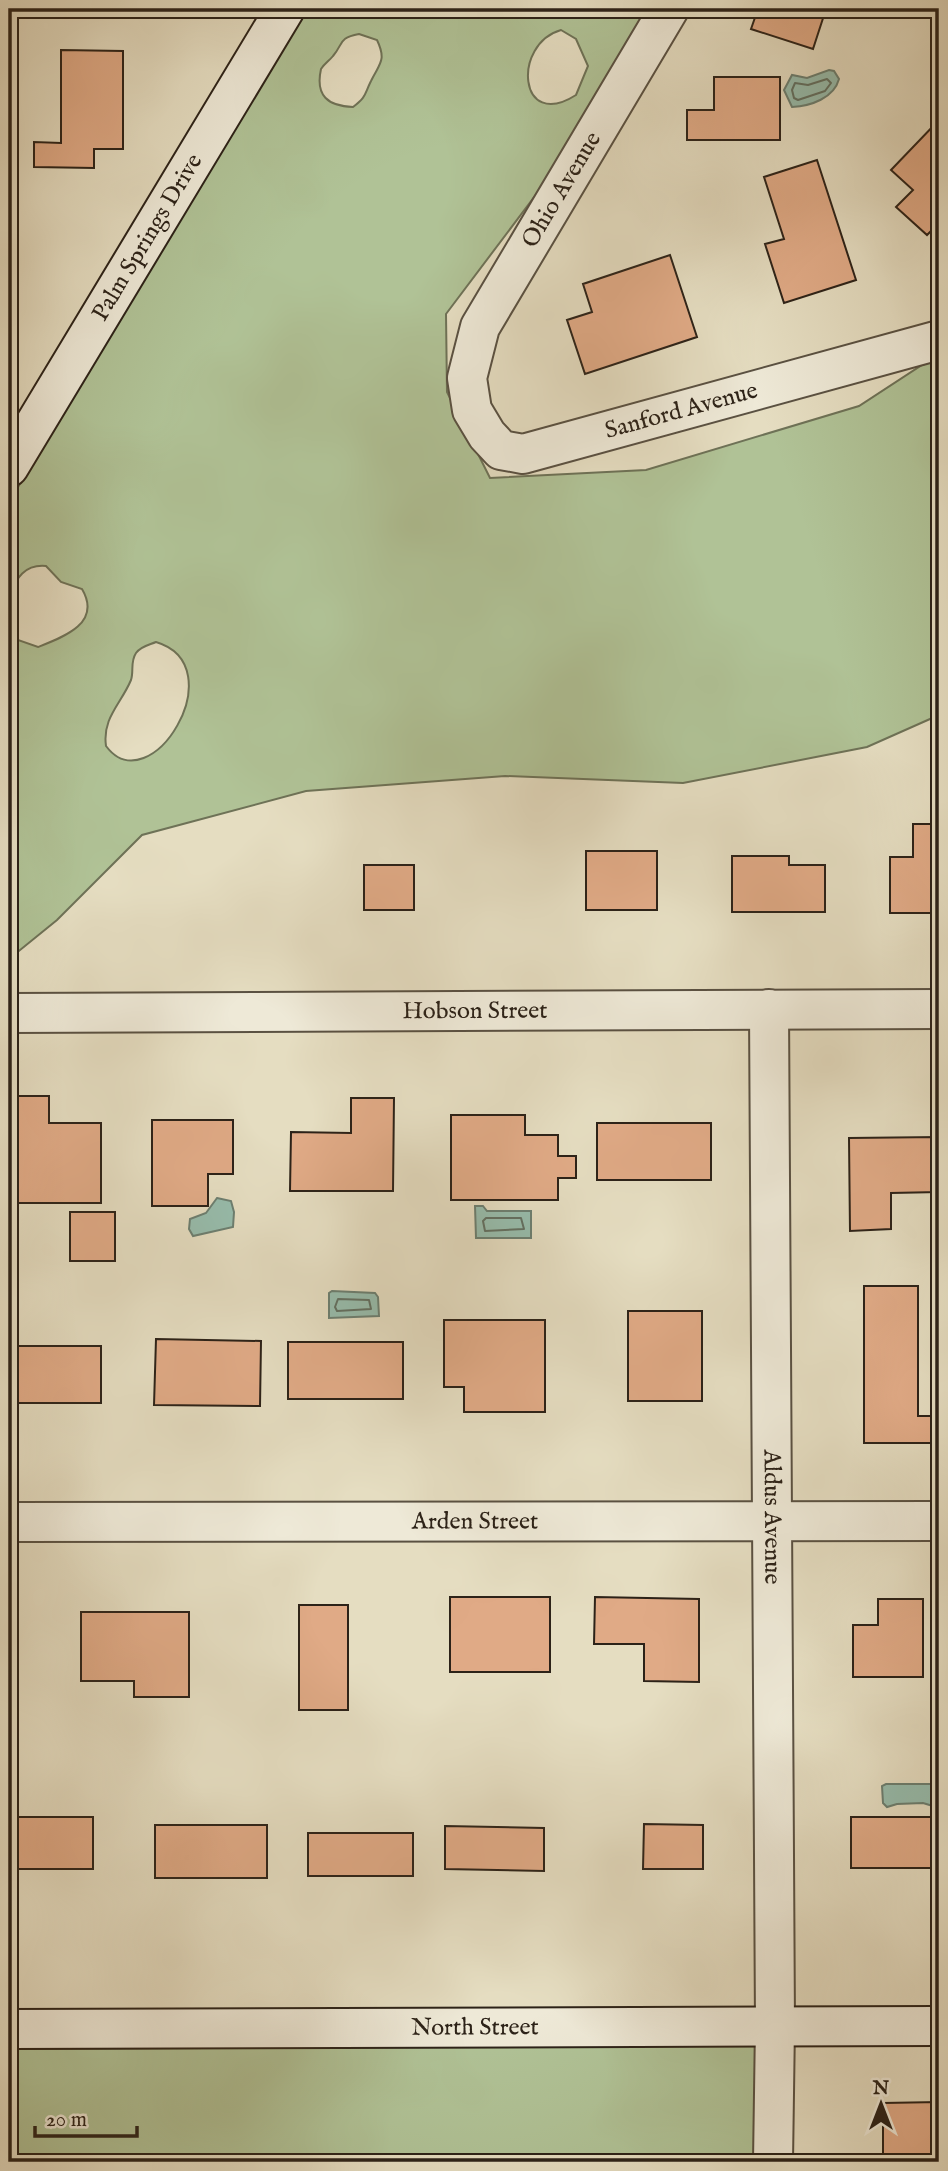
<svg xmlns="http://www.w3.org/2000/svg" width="948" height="2171" viewBox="0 0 948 2171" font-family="'IM FELL English',serif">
<rect width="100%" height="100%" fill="#e5ddc1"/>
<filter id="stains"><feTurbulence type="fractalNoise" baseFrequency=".00286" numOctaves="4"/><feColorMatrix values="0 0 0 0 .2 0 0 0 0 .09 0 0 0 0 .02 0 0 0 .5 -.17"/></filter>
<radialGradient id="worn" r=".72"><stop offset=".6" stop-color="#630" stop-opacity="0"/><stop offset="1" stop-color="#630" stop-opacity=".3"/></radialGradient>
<!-- green -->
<path fill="#b0c296" stroke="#6e7257" stroke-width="2" fill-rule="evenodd" d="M 306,9 L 649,9 L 547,180 L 446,314 L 447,392 L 490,478 L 646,470 L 859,406 L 922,365 L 939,359 L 939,715 L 867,747 L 683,783 L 505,776 L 306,791 L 142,835 L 57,920 L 9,959 L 9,722 L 13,688 L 9,670 L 9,630 L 15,639 L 38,647 C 64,637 102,623 82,589 L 61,582 L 46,566 C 25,564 16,578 9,596 L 9,502 ZM 561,30 L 576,39 L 588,66 L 576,95 C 518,132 512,44 561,30 ZM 359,34 L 377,40 C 387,61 379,64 371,81 C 364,95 367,96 353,107 C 328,106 315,96 321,69 C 325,63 329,61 333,56 C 344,43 338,38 359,34 ZM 156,642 C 236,666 150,805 106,746 C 102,718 121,704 131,680 C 134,671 130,662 136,653 C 141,646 149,645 156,642 Z
M 758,2045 L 756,2162 L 9,2162 L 9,2049 Z"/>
<!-- water -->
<path fill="#97bdad" stroke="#6c7f71" stroke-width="2" d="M 829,70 L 834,71 L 839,79 C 834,98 811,106 792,107 L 784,90 L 792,75 L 807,78 Z
M 217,1198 L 231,1201 L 234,1212 L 233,1227 L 193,1236 L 189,1229 L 190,1219 L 206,1213 Z
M 483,1206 L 487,1211 L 531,1211 L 531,1238 L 476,1238 L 475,1206 Z
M 332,1291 L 375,1293 L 378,1297 L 379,1316 L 329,1318 L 329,1293 Z
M 886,1784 L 937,1784 L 937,1802 L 933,1806 L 923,1803 L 897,1804 L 887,1807 L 883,1803 L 882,1786 Z"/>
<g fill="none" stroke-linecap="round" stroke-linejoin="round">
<!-- shore -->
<path stroke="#627062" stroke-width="2" d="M 827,79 L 831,83 L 825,91 L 798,100 L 794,98 L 792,90 L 795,83 L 808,85 Z
M 486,1218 L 521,1218 L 524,1229 L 485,1231 L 483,1221 Z
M 338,1299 L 369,1300 L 371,1309 L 337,1311 L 335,1307 Z"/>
</g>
<!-- building -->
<path fill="#e0aa86" stroke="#2c2218" stroke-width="2" d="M 758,9 L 826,9 L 813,49 L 751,29 Z
M 61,50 L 123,51 L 123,149 L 94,149 L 94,168 L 34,167 L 34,142 L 61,143 Z
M 714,77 L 780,77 L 780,140 L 687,140 L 687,110 L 714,110 Z
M 938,121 L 939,223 L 927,235 L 896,207 L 913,190 L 891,170 Z
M 817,160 L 856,280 L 784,303 L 765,244 L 784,239 L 764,177 Z
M 670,255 L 697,337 L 585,374 L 567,320 L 592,312 L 583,284 Z
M 913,824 L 939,824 L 939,913 L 890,913 L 890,857 L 913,857 Z
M 586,851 L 657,851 L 657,910 L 586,910 Z
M 732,856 L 789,856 L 789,865 L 825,865 L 825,912 L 732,912 Z
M 364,865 L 414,865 L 414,910 L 364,910 Z
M 9,1096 L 49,1096 L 49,1123 L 101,1123 L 101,1203 L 9,1203 Z
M 351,1098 L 394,1098 L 393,1191 L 290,1191 L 291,1132 L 351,1133 Z
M 451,1115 L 525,1115 L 525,1135 L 558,1135 L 558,1156 L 576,1156 L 576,1178 L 558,1178 L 558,1200 L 451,1200 Z
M 152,1120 L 233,1120 L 233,1174 L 208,1174 L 208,1206 L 152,1206 Z
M 597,1123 L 711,1123 L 711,1180 L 597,1180 Z
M 939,1137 L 939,1192 L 891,1193 L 891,1229 L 850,1231 L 849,1138 Z
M 70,1212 L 115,1212 L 115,1261 L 70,1261 Z
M 864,1286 L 918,1286 L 918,1416 L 939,1416 L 939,1443 L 864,1443 Z
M 628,1311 L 702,1311 L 702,1401 L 628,1401 Z
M 444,1320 L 545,1320 L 545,1412 L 464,1412 L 464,1387 L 444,1387 Z
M 156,1339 L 261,1341 L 260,1406 L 154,1405 Z
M 288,1342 L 403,1342 L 403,1399 L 288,1399 Z
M 9,1346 L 101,1346 L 101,1403 L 9,1403 Z
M 450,1597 L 550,1597 L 550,1672 L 450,1672 Z
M 595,1597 L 699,1599 L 699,1682 L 644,1681 L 644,1644 L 594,1644 Z
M 878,1599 L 923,1599 L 923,1677 L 853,1677 L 853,1625 L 878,1625 Z
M 299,1605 L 348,1605 L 348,1710 L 299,1710 Z
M 81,1612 L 189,1612 L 189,1697 L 134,1697 L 134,1681 L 81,1681 Z
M 9,1817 L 93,1817 L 93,1869 L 9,1869 Z
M 851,1817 L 939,1817 L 939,1868 L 851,1868 Z
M 644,1824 L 703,1825 L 703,1869 L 643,1869 Z
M 155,1825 L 267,1825 L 267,1878 L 155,1878 Z
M 445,1826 L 544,1828 L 544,1871 L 445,1869 Z
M 308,1833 L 413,1833 L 413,1876 L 308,1876 Z
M 939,2102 L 939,2162 L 863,2162 L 863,2154 L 883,2154 L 883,2103 Z"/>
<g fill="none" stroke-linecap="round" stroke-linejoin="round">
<!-- street casing -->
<g stroke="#5a5142" stroke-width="42">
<g id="street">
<path id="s1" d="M 669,9 L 480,327 L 467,378 L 472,410 L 487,435 L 501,450 L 523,454 L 939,340"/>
<path id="s2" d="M 769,1009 L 775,2025 L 773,2162"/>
<path id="s3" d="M 9,1013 L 939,1009"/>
<path id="s4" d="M 9,1522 L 939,1521"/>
</g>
</g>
<!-- secondary casing -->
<g stroke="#2c2218" stroke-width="42">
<g id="secondary">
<path id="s5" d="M 9,467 L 285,9"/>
<path id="s6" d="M 9,2029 L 939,2026"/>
</g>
</g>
<!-- street -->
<use href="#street" stroke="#eee9d7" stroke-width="38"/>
<!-- secondary -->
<use href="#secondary" stroke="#eee9d7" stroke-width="38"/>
</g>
<g text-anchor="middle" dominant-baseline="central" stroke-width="6" stroke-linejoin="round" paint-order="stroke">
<!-- street labels -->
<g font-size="24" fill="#2c2218" stroke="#eee9d7">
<text transform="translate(562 190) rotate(-59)">Ohio Avenue</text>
<text stroke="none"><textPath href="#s5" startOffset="268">Palm Springs Drive</textPath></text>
<text stroke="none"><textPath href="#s1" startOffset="691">Sanford Avenue</textPath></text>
<text stroke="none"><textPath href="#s3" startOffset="466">Hobson Street</textPath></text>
<text stroke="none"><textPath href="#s2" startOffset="508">Aldus Avenue</textPath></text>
<text stroke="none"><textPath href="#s4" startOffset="466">Arden Street</textPath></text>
<text stroke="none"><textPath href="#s6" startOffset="466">North Street</textPath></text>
</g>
</g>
<!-- margin -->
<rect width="948" height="2171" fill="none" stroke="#e5ddc1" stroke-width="35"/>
<rect x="10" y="10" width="927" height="2150" fill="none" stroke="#2c2218" stroke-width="3.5"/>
<rect x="18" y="18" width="913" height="2136" fill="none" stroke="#2c2218" stroke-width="2"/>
<!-- north arrow -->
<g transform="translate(881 2104)" stroke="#eee9d7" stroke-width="5" paint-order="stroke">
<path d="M0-5L12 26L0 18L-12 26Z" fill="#2c2218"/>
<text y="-10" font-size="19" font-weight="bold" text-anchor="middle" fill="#2c2218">N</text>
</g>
<!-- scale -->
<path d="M35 2126v10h102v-10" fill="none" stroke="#2c2218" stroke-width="3.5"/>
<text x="46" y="2126" font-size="21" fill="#2c2218" stroke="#eee9d7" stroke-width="5" paint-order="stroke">20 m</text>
<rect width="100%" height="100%" filter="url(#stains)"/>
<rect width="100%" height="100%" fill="url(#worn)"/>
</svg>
